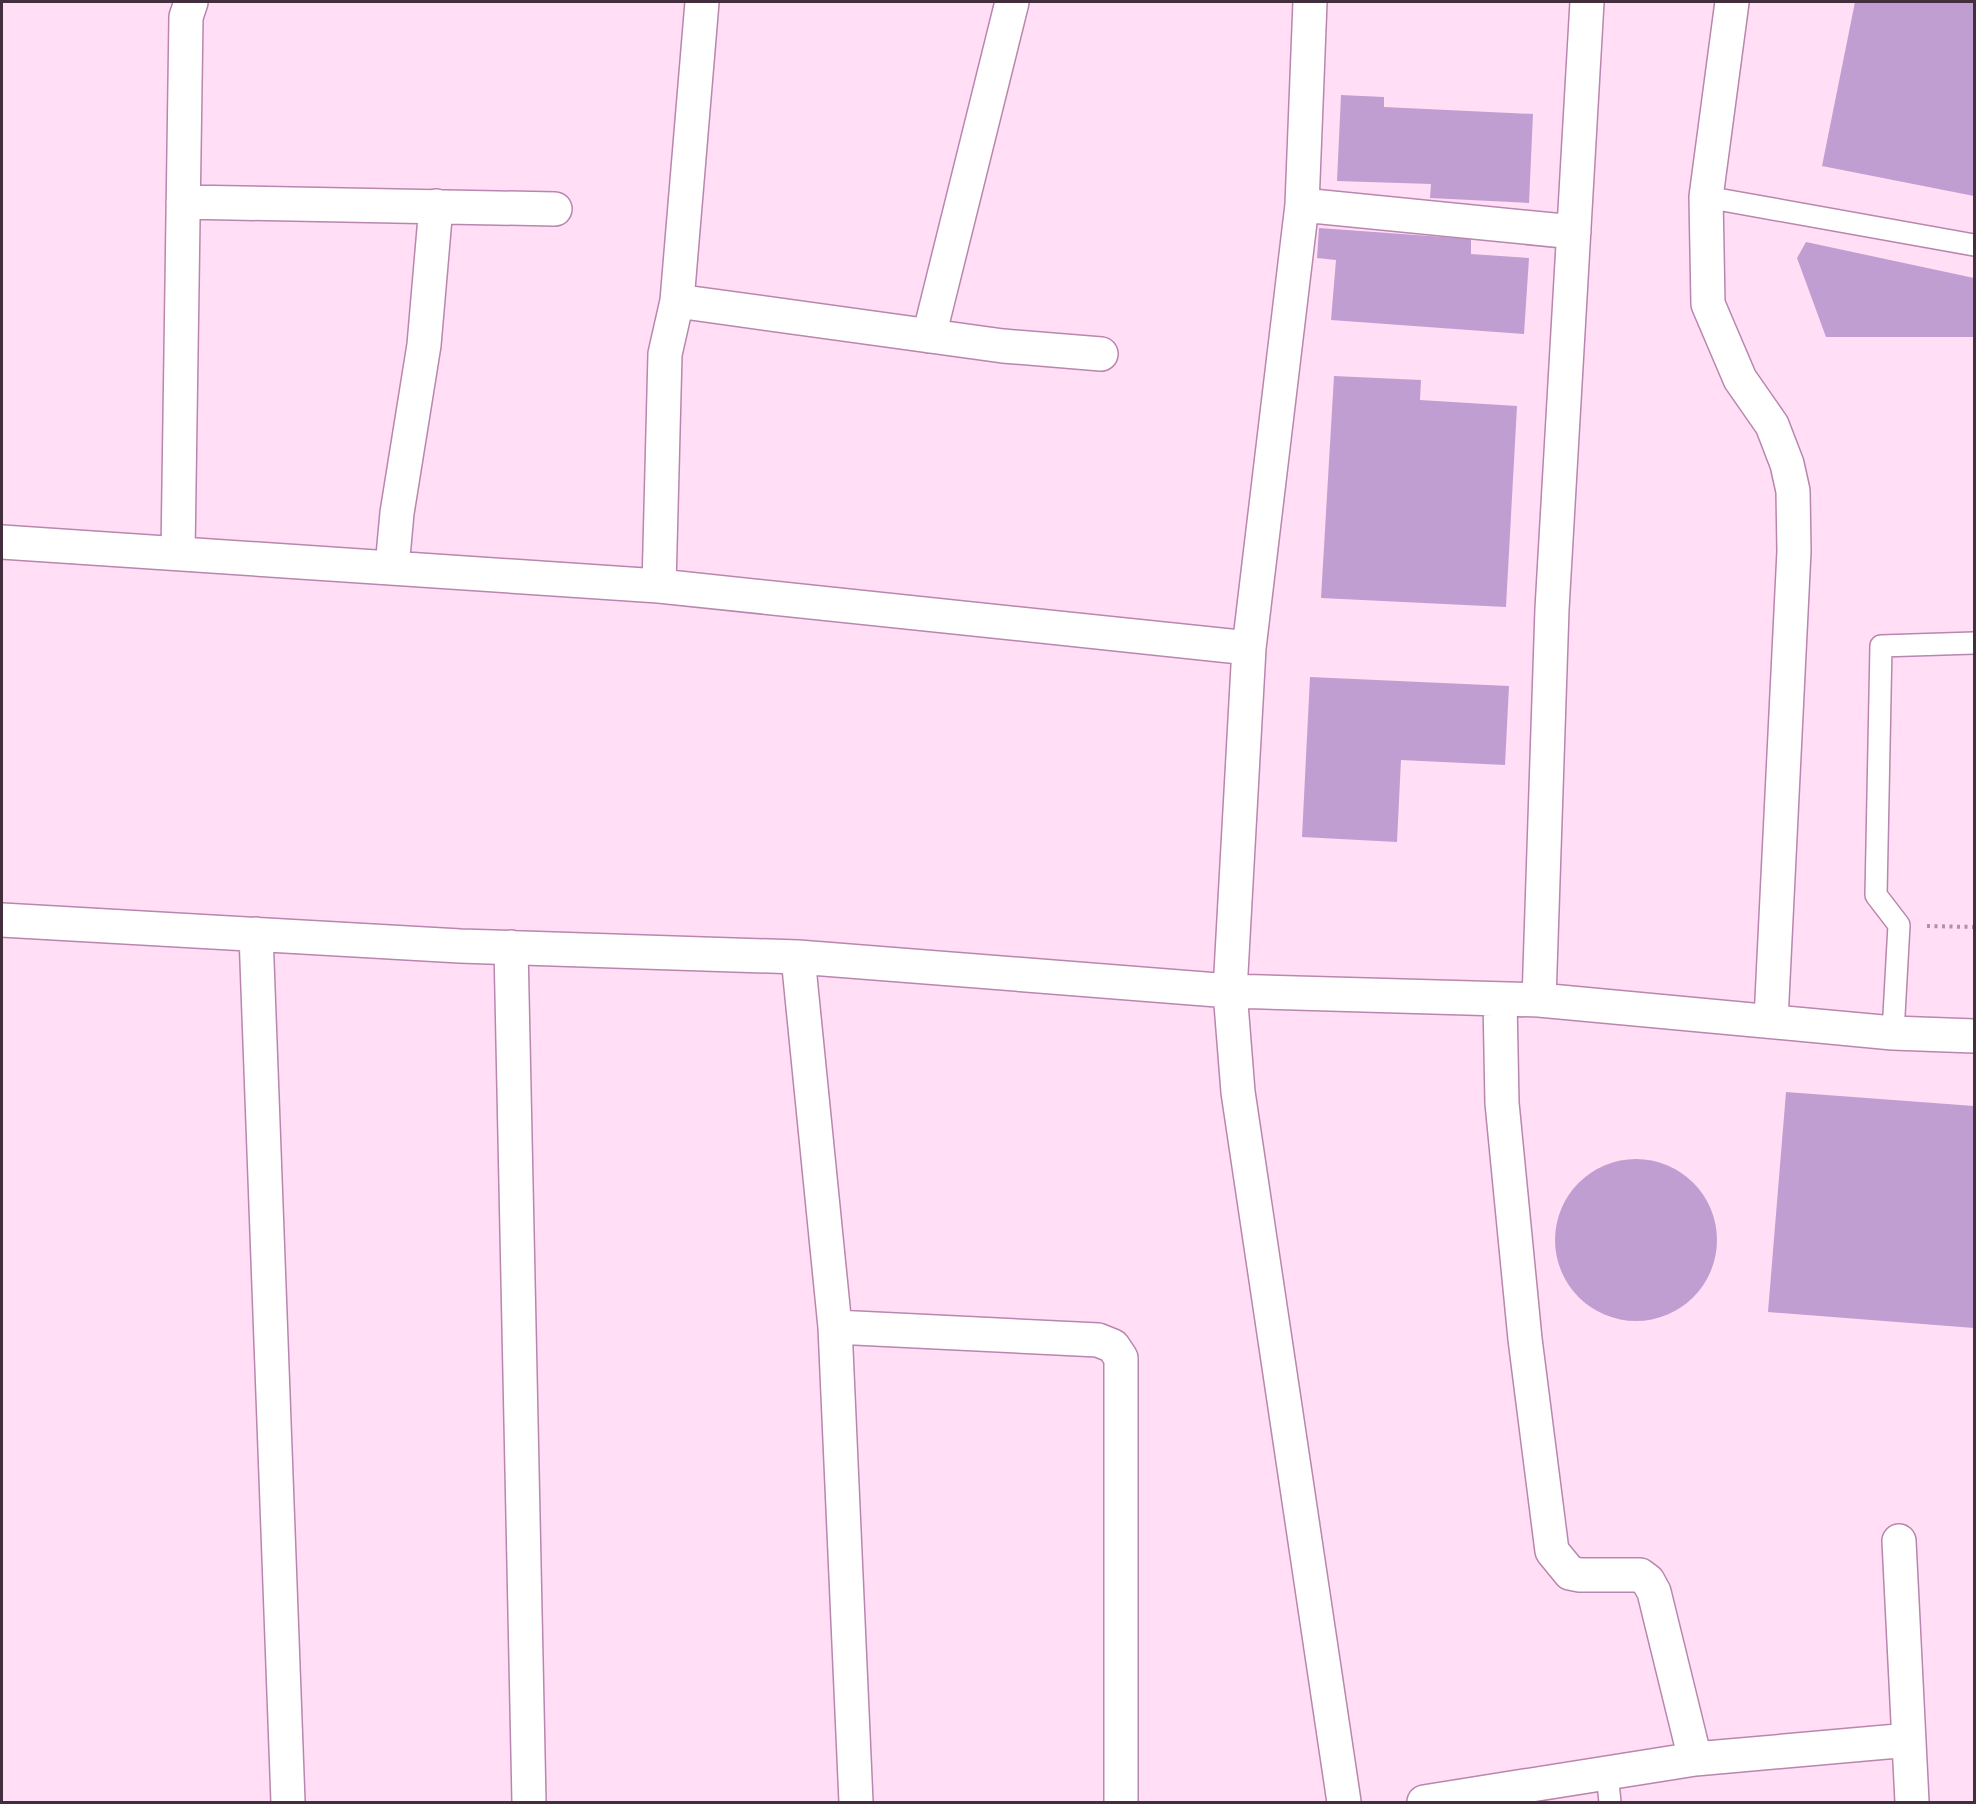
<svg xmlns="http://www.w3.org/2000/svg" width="1976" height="1804" viewBox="0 0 1976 1804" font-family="'PT Serif',serif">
<rect width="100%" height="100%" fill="#ffdef6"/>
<!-- building -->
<path fill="#c19ed2" d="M 1855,2 L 1974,2 L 1974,196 L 1822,166 Z
M 1341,95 L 1384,97 L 1384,107 L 1533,114 L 1529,203 L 1430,198 L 1431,184 L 1337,181 Z
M 1319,228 L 1471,239 L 1471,254 L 1529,258 L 1524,334 L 1331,320 L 1336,260 L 1317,258 Z
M 1806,242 L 1974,278 L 1974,337 L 1826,337 L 1797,258 Z
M 1334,376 L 1421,380 L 1420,400 L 1517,406 L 1506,607 L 1321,598 Z
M 1310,677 L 1509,686 L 1505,765 L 1401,760 L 1397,842 L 1302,837 Z
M 1786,1092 L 1974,1106 L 1974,1328 L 1768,1312 Z
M1555 1240a81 81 0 1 1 162 0a81 81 0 1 1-162 0Z"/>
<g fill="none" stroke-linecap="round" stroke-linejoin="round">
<!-- lane casing -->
<g stroke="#b986ad" stroke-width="24">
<path id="lane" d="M 1706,197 L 1974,245
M 1893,1033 L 1899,925 L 1876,895 L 1881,646 L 1974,643
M 1607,1773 L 1610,1802"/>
</g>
<!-- street casing -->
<g stroke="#b986ad" stroke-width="36">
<path id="street" d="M 1310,2 L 1302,205 L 1249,648 L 1230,991 L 1238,1092 L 1344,1802
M 1732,2 L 1706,197 L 1708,304 L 1740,379 L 1772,425 L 1787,464 L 1793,491 L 1794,551 L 1771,1020
M 183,202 L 555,209
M 1302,205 L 1574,232
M 677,301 L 702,2
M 929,336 L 1012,2
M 2,542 L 659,586 L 1249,648
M 178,553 L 186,17 L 191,2
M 392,567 L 397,513 L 424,345 L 436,206
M 659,586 L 665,354 L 677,301 L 1003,346 L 1101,354
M 2,920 L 460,946 L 798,957 L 1230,991 L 1539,1000 L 1893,1033 L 1974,1036
M 256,934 L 288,1802
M 511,947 L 529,1802
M 798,957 L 835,1327 L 856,1802
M 1500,1000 L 1502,1103 L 1525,1339 L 1552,1551 L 1570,1573 L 1580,1575 L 1640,1575 L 1648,1581 L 1654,1592 L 1695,1759
M 1539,1000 L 1552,609 L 1587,2
M 835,1327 L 1098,1340 L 1113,1346 L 1121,1358 L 1121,1802
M 1899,1541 L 1912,1802
M 1424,1802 L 1695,1759 L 1909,1740"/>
</g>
<!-- path -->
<path stroke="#ae92a7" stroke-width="4" stroke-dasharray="3 4.5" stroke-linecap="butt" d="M 1927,926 L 1974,927"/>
<!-- lane -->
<use href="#lane" stroke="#fff" stroke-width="21"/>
<!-- street -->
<use href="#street" stroke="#fff" stroke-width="33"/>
</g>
<!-- border -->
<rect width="1976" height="1804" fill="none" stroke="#432e3e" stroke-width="6"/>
</svg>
